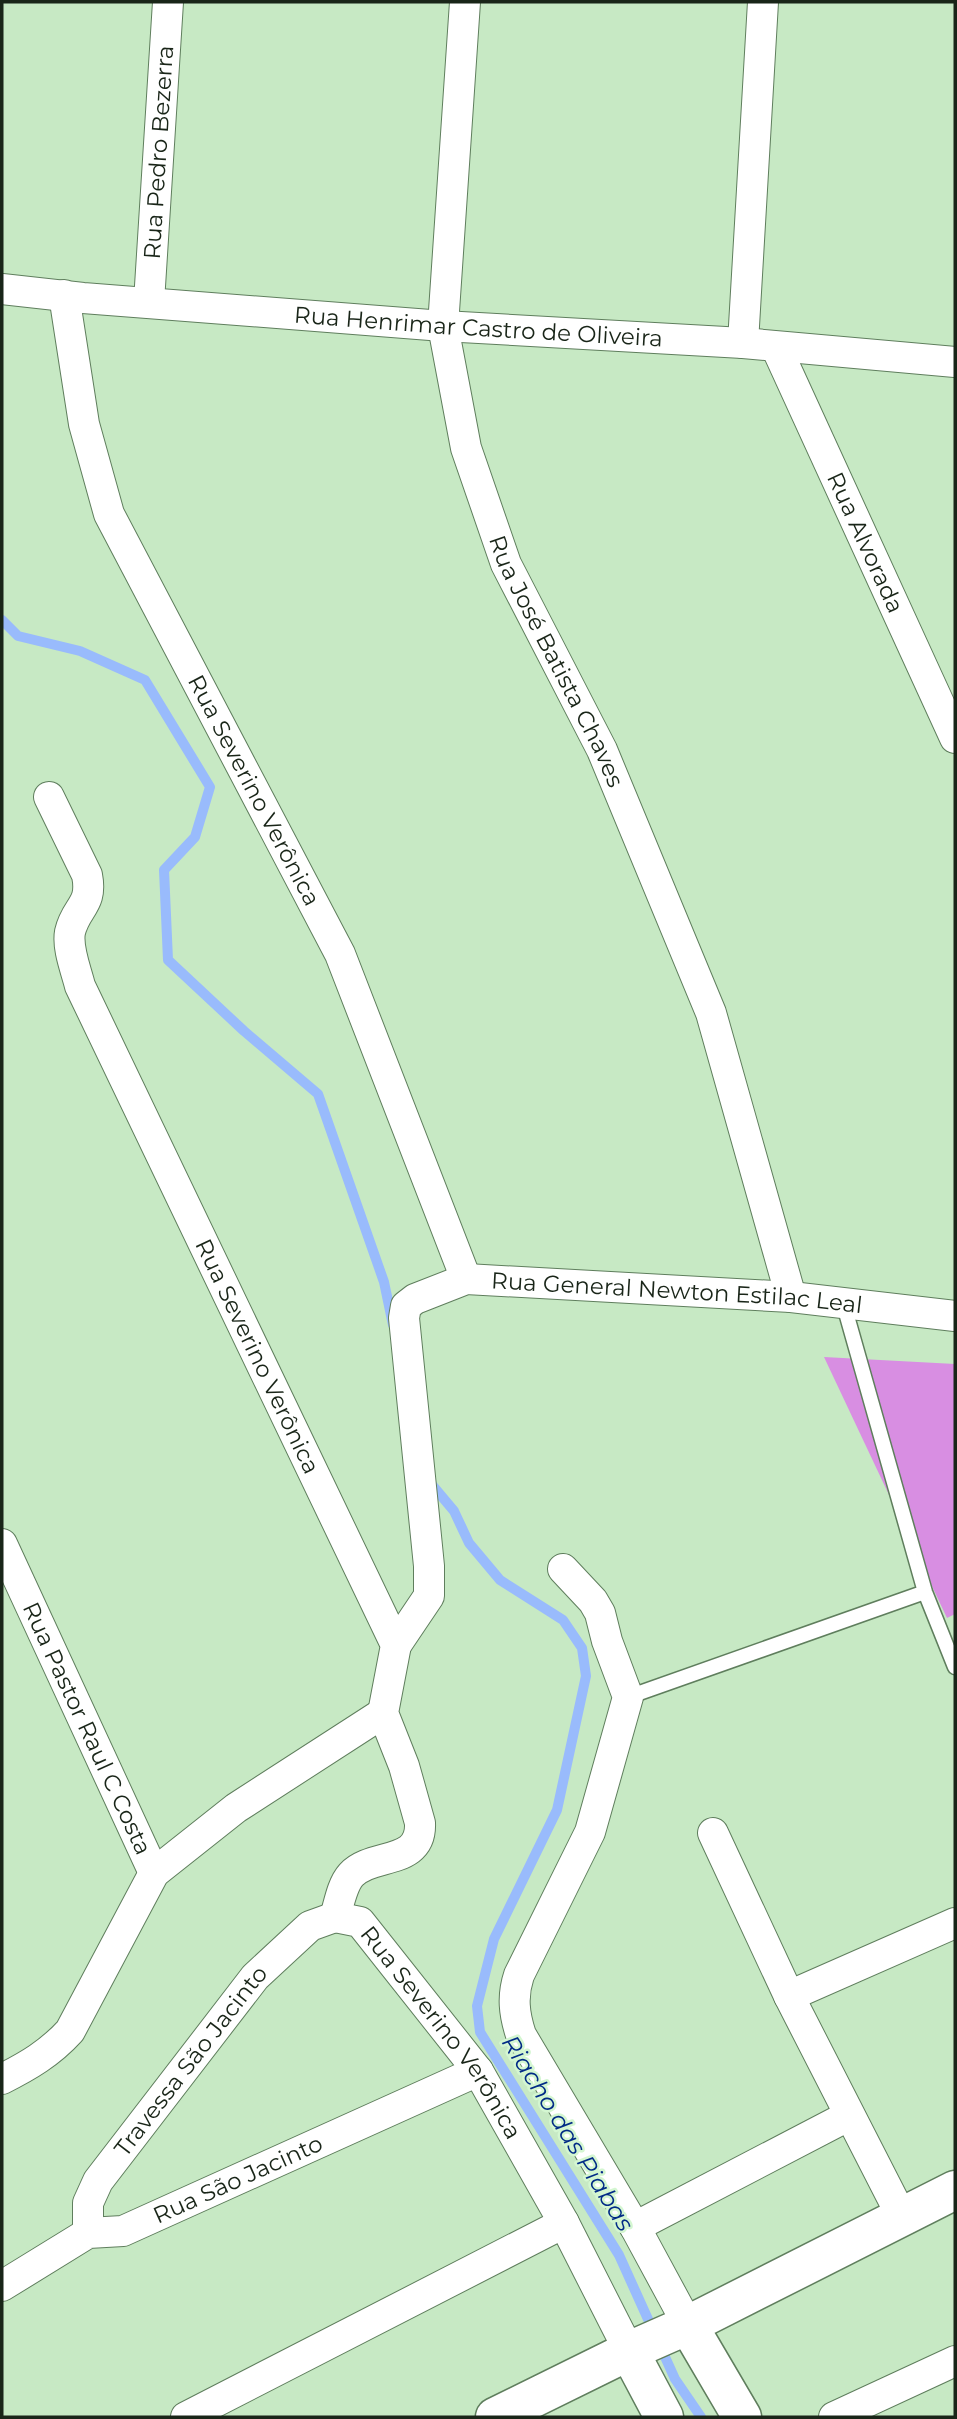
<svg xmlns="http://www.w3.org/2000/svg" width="957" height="2419" viewBox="0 0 957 2419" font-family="Montserrat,sans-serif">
<rect width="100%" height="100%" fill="#c7e9c4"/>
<!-- green -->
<path fill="#d88ee2" d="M 824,1357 L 955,1364 L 955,1614 L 947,1618 Z"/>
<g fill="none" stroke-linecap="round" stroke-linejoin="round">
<!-- stream -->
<path stroke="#99bbfc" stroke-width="10" d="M 2,620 L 18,636 L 80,651 L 145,680 L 210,787 L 195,837 L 164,870 L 168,960 L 244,1031 L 318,1094 L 384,1282 L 393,1325
M 428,1480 L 454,1511 L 469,1543 L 500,1580 L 563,1620 L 582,1648 L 586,1676 L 557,1810 L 494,1939 L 477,2006 L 480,2032 L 619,2255 L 675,2379 L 701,2417"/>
<!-- lane casing -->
<g stroke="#5f7e5d" stroke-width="17">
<path id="lane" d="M 843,1302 L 925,1592 L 955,1667
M 628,1697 L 925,1592"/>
</g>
<!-- street casing -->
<g stroke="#5f7e5d" stroke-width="32">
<g id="street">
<path id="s1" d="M 465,2 L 443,326 L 466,448 L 506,564 L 602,750 L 711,1013 L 791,1297"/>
<path id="s2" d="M 2,289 L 83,298 L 443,326 L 743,343 L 955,362"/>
<path id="s3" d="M 64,295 L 84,424 L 109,514 L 340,954 L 466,1279"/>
<path id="s4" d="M 149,302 L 168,2"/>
<path d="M 743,343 L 763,2"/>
<path id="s5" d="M 776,347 L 955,738"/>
<path id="s6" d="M 49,797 L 87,875 C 93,906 76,906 70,932 C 67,948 76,970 80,986 L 396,1645 L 383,1713 L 404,1766 L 420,1823 C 422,1866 372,1852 351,1875 C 342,1885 339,1904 335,1917"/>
<path id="s7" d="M 2,1544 L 154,1873"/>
<path d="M 563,1569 L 593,1601 L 600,1613 L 607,1641 L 628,1697 L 590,1832 L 519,1975 C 512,1996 514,2014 521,2035 L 635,2227 L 688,2325"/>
<path id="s8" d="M 396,1645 L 429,1596 L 429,1566 L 404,1318 L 406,1306 L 415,1299 L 466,1279 L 791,1297 L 955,1316"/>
<path d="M 713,1833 L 789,1996 L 902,2217"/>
<path id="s9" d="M 335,1917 L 360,1922 L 478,2071 L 564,2223 L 629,2351"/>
<path d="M 789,1996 L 955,1923"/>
<path d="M 2,2079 C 28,2066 50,2053 70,2031 L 154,1873 L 236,1808 L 383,1713"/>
<path d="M 635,2227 L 848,2116"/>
<path id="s10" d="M 88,2233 L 88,2203 L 98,2181 L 255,1977 L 310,1926 L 335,1917"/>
<path id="s11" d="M 2,2286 L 88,2233 L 123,2231 L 478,2071"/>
<path d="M 186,2417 L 564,2223"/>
<path d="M 834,2417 L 955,2361"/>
</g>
</g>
<!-- secondary casing -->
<g stroke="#5f7e5d" stroke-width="41">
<path id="secondary" d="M 688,2325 L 742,2417
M 629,2351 L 664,2417
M 495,2417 L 629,2351 L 688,2325 L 955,2190"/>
</g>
<!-- lane -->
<use href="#lane" stroke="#fff" stroke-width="14"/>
<!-- street -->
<use href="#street" stroke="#fff" stroke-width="30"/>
<!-- secondary -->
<use href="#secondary" stroke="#fff" stroke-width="38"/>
</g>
<g text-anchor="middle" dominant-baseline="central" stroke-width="5" stroke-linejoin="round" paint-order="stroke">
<!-- street labels -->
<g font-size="23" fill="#192518" stroke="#d4f6d1">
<text stroke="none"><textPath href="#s4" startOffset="150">Rua Pedro Bezerra</textPath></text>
<text stroke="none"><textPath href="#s2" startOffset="478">Rua Henrimar Castro de Oliveira</textPath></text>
<text stroke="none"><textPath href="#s5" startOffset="215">Rua Alvorada</textPath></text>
<text stroke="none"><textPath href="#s1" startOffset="681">Rua José Batista Chaves</textPath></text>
<text stroke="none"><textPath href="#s3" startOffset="536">Rua Severino Verônica</textPath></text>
<text stroke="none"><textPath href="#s8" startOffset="628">Rua General Newton Estilac Leal</textPath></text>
<text stroke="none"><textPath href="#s6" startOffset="614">Rua Severino Verônica</textPath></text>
<text stroke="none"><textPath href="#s7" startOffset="203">Rua Pastor Raul C Costa</textPath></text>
<text stroke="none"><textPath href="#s9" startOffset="163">Rua Severino Verônica</textPath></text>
<text stroke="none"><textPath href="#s10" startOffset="206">Travessa São Jacinto</textPath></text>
<text stroke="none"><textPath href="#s11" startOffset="262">Rua São Jacinto</textPath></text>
</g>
<!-- water labels -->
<g font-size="24" font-style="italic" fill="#022b86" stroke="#d4f6d1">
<text transform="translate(568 2133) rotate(58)">Riacho das Piabas</text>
</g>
</g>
<!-- border -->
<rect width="957" height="2419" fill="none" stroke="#192518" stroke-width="7"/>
</svg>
